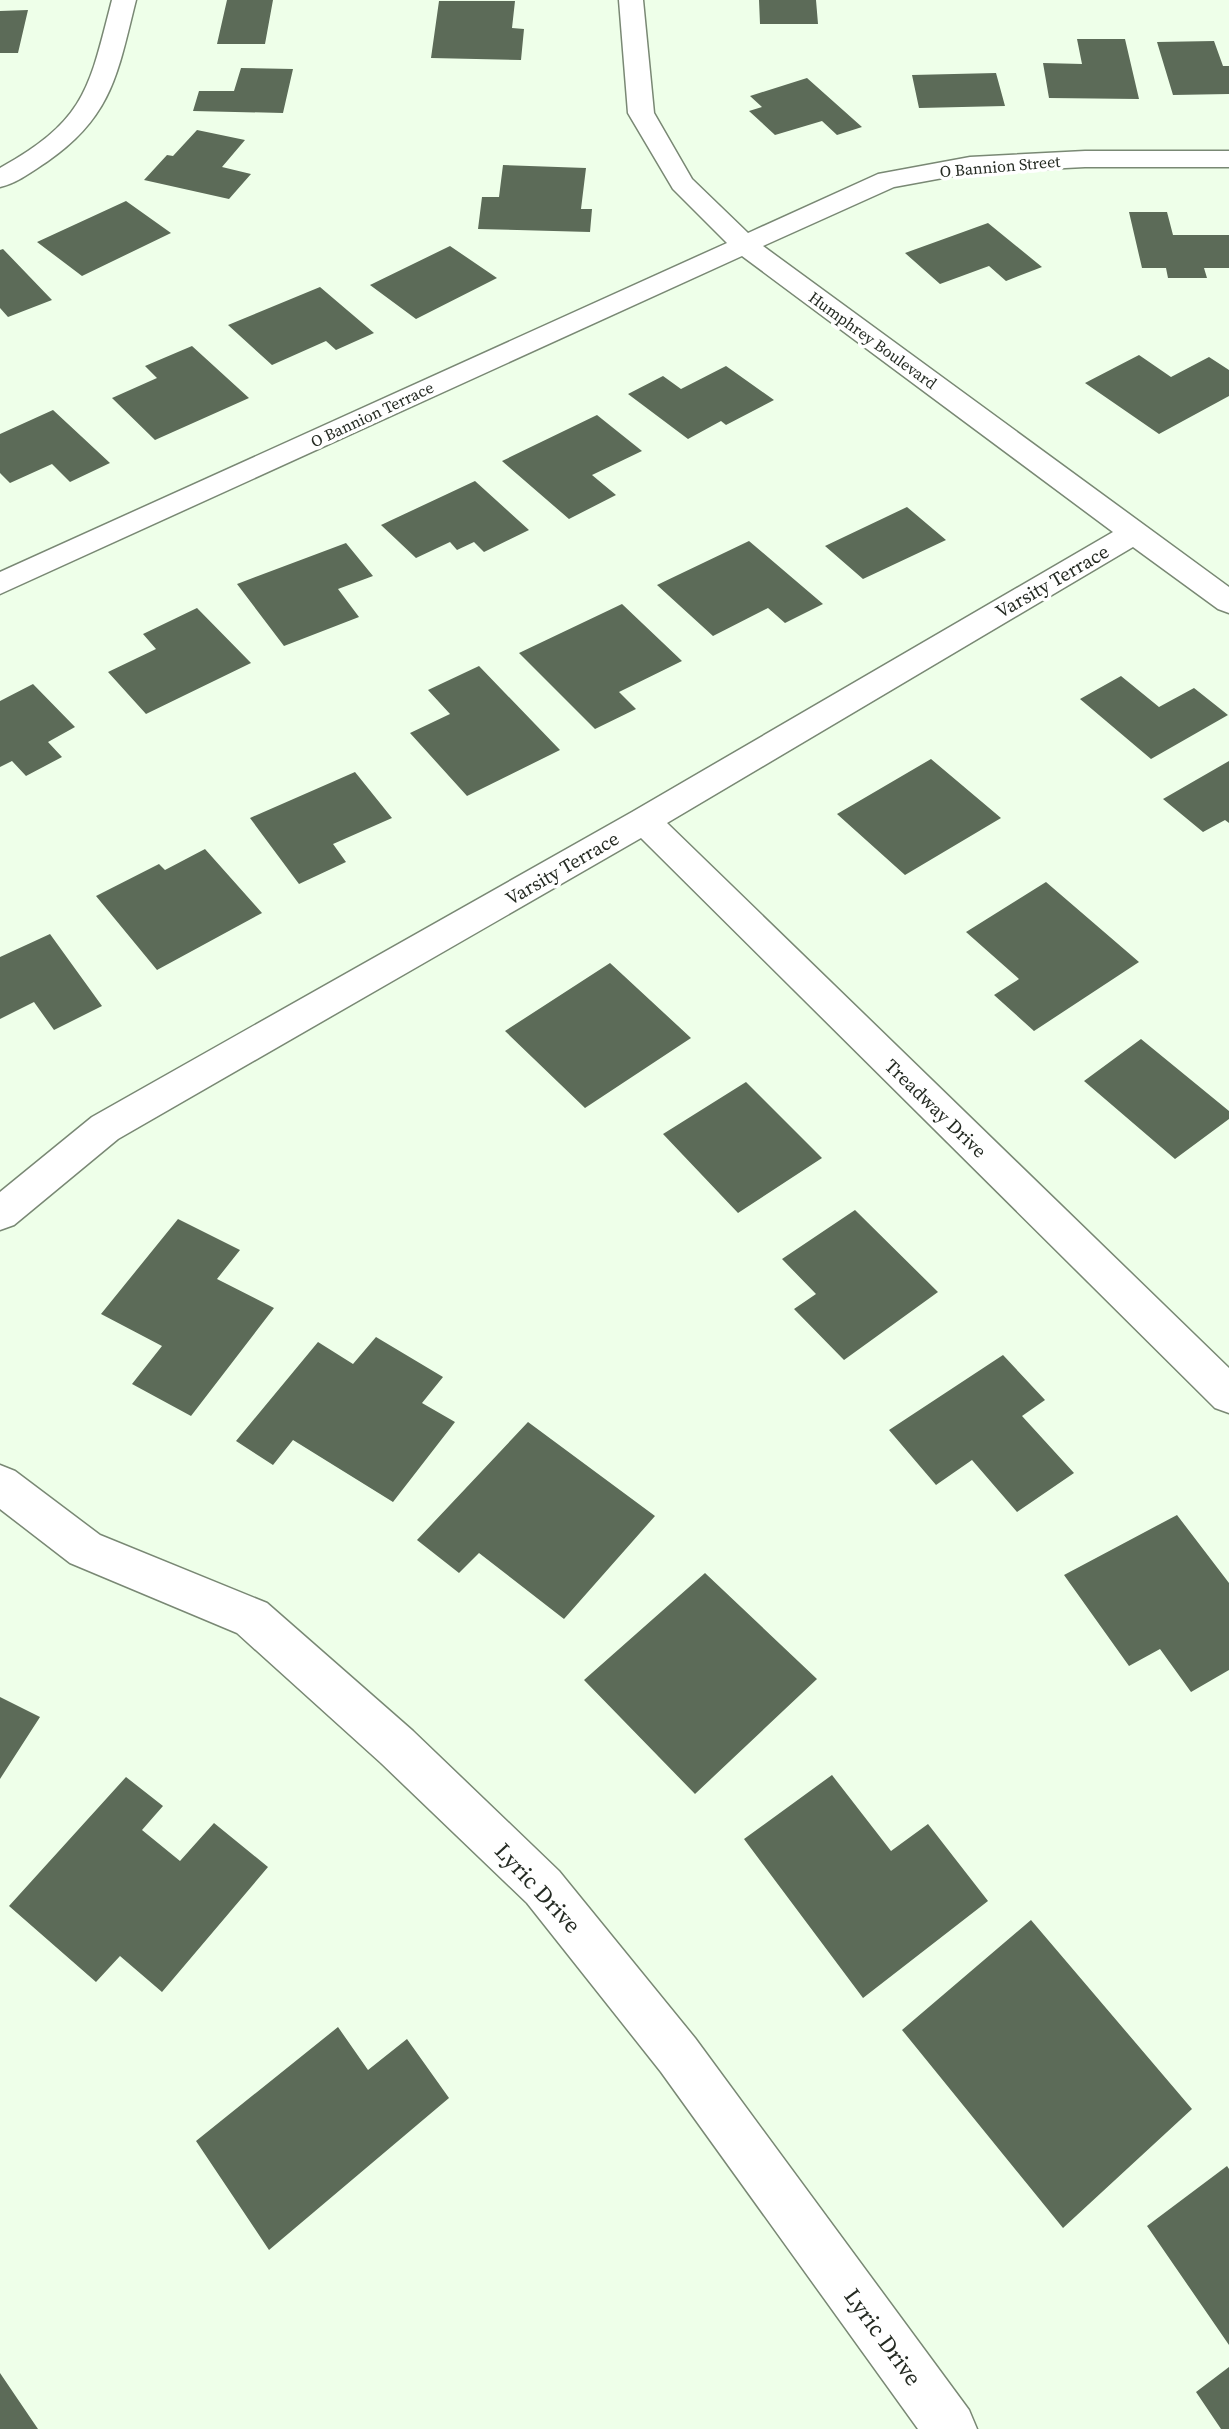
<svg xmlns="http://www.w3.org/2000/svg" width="1229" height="2429" viewBox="0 0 1229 2429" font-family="'Source Serif 4',serif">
<rect width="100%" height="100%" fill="#eeffe9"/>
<!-- building -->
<path fill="#5c6b58" d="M 227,0 L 273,0 L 265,44 L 217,44 Z
M 759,0 L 816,0 L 818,24 L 760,24 Z
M 439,1 L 515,1 L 512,28 L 524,29 L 521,60 L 431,58 Z
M 28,10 L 18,53 L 0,53 L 0,11 Z
M 1077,39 L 1125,39 L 1139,99 L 1049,98 L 1043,63 L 1082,64 Z
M 1214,41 L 1223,66 L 1229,66 L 1229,94 L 1173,95 L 1157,42 Z
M 241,68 L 293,69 L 283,113 L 193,111 L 199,91 L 234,91 Z
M 996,73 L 1005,106 L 919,108 L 912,75 Z
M 807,78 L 862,127 L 837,135 L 822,121 L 775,135 L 749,111 L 762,107 L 750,96 Z
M 197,130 L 245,140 L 222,167 L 251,174 L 229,199 L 144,180 L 167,155 L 173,156 Z
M 503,165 L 586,168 L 581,209 L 592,209 L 590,232 L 478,229 L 482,197 L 499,197 Z
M 126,201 L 171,233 L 82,276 L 37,242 Z
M 1129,212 L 1167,212 L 1173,235 L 1229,235 L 1229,268 L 1204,268 L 1207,278 L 1168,278 L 1166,268 L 1142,268 Z
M 988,223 L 1042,267 L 1006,281 L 989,266 L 940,284 L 905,253 Z
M 450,246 L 497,278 L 416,319 L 370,285 Z
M 3,249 L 52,300 L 8,317 L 0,308 L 0,250 Z
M 320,287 L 374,333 L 336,350 L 326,341 L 272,365 L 228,325 Z
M 192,346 L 249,398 L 155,440 L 112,398 L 157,378 L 145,366 Z
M 1139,355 L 1171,377 L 1209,357 L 1229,370 L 1229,396 L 1159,434 L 1085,383 Z
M 726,366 L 774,400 L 726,425 L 721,421 L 688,439 L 628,394 L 663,376 L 681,389 Z
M 53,410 L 110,463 L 70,482 L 52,464 L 10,483 L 0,473 L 0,434 Z
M 597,415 L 642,451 L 592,475 L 616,495 L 569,519 L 502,461 Z
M 475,481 L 529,530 L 484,552 L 474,542 L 457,550 L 450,542 L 416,558 L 381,525 Z
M 907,507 L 946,540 L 863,579 L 825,546 Z
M 749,541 L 823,604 L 785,623 L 768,608 L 713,636 L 657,585 Z
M 346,543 L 373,576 L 338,589 L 359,617 L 284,646 L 237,584 Z
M 622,604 L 682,661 L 619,692 L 636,709 L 595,729 L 519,653 Z
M 197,608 L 251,663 L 146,714 L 108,672 L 156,649 L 143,634 Z
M 479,666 L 560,750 L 467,796 L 410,733 L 450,714 L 428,690 Z
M 1121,676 L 1159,707 L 1194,688 L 1228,715 L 1151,759 L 1080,699 Z
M 33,684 L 75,727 L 48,742 L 62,757 L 26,776 L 12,761 L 0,767 L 0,701 Z
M 931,759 L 1001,818 L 905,875 L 837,814 Z
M 1229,761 L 1229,823 L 1225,820 L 1203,832 L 1163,799 Z
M 355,772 L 392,818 L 333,844 L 346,862 L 299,884 L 250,818 Z
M 205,849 L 262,913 L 157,970 L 96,896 L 159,864 L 165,870 Z
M 1046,882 L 1139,962 L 1034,1031 L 994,995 L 1019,979 L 966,932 Z
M 50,934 L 102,1006 L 54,1030 L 34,1002 L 0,1019 L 0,957 Z
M 610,963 L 691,1038 L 585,1108 L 505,1031 Z
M 1141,1039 L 1229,1111 L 1229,1119 L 1175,1159 L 1084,1081 Z
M 746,1082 L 822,1158 L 738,1213 L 663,1134 Z
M 855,1210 L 938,1292 L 844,1360 L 794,1309 L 816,1294 L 782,1259 Z
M 178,1219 L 240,1250 L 217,1279 L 274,1308 L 191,1416 L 132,1384 L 162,1346 L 101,1314 Z
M 376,1337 L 443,1377 L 422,1403 L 455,1422 L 393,1502 L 293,1440 L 273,1465 L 236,1441 L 318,1342 L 353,1364 Z
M 1003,1355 L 1045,1400 L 1022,1416 L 1074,1473 L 1017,1512 L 972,1460 L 936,1485 L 889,1430 Z
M 528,1422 L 655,1516 L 564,1619 L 479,1553 L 459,1573 L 417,1540 Z
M 1177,1515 L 1229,1583 L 1229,1670 L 1191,1692 L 1160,1649 L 1129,1666 L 1064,1575 Z
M 705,1573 L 817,1679 L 695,1794 L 584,1680 Z
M 0,1697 L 40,1717 L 0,1779 Z
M 832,1775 L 891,1851 L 928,1824 L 988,1901 L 863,1998 L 744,1839 Z
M 126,1777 L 163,1806 L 142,1830 L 180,1861 L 214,1823 L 268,1867 L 162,1992 L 120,1956 L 96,1982 L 9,1906 Z
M 1031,1920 L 1192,2109 L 1063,2228 L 902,2030 Z
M 338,2027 L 368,2070 L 407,2039 L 449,2098 L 269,2250 L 196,2141 Z
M 1227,2166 L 1229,2169 L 1229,2345 L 1147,2226 Z
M 1229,2367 L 1229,2429 L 1221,2429 L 1196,2392 Z
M 0,2373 L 38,2429 L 0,2429 Z"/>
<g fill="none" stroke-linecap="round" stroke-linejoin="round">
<!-- minor casing -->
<g stroke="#798874" stroke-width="3">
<path id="minor" d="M 112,0 L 136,0 C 118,71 113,116 48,161 C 33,171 17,183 0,187 L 0,168 C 86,120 89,89 112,0 Z
M 619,0 L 643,0 L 654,113 L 692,179 L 748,233 L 878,174 L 970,157 L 1085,151 L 1229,151 L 1229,167 L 1085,167 L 970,173 L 894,187 L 763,246 L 1229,587 L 1229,613 L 1218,609 L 1133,547 L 667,823 L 1229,1368 L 1229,1413 L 1215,1408 L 641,838 L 118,1139 L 14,1225 L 0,1230 L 0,1192 L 92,1117 L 632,812 L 1113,532 L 742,256 L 0,594 L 0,572 L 727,243 L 673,189 L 628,113 Z
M 0,1465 L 15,1471 L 100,1535 L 267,1603 L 413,1731 L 559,1871 L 695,2038 L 969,2410 L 977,2429 L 918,2429 L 661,2072 L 527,1903 L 381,1763 L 237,1633 L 70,1563 L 0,1509 Z"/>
</g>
<!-- minor -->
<use href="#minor" fill="#fff" fill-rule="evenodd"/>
</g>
<g text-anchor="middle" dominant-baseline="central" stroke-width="7" stroke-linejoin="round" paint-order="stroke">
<!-- far-street labels -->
<g font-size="16" fill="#252b23" stroke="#fff">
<text transform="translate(1000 166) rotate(-5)">O Bannion Street</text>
<text transform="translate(873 340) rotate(36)">Humphrey Boulevard</text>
<text transform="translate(372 414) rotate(-25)">O Bannion Terrace</text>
</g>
<!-- street labels -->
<g font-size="19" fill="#252b23" stroke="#fff">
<text transform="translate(1052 581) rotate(-30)">Varsity Terrace</text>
<text transform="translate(562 868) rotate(-30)">Varsity Terrace</text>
<text transform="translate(936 1108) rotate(44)">Treadway Drive</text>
</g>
<!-- near-street labels -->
<g font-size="23" fill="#252b23" stroke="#fff">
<text transform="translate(538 1888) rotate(47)">Lyric Drive</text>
<text transform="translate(883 2337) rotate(54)">Lyric Drive</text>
</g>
</g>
</svg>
